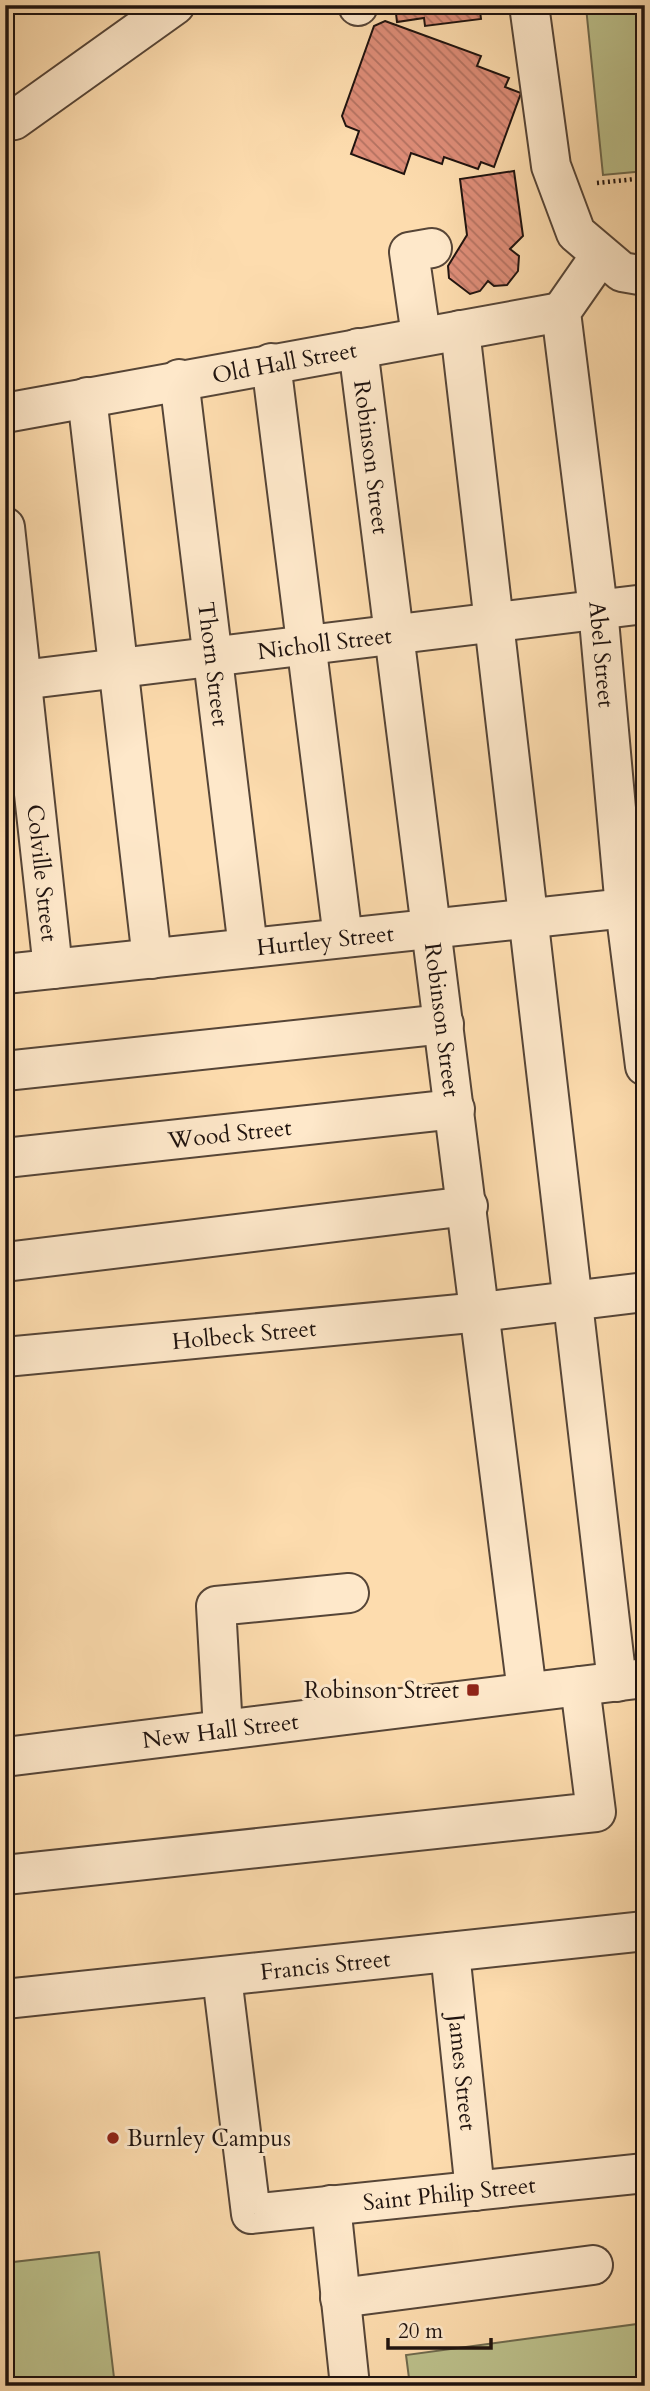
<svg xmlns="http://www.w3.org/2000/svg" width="650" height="2391" viewBox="0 0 650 2391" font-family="Cardo,serif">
<defs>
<pattern id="building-back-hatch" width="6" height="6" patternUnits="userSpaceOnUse" patternTransform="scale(1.75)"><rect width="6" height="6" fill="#de8d78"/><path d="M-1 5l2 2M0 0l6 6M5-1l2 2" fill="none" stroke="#b37261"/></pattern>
</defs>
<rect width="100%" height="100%" fill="#fddcae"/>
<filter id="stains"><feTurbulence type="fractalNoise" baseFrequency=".00286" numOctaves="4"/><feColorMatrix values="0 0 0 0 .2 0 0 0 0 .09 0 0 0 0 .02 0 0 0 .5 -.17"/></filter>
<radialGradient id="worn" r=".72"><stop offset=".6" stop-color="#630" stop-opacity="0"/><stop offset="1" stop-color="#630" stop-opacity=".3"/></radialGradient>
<!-- green -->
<path fill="#bcc18c" stroke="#6e6a4e" stroke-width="2" d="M 609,5 L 645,5 L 645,171 L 603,175 L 586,7 Z
M 99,2252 L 115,2386 L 5,2386 L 5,2263 Z
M 645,2323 L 645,2386 L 410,2386 L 406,2355 Z"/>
<!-- building -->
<path fill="url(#building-back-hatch)" stroke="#1f130f" stroke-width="2" d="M 395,5 L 503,5 L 503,8 L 480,11 L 481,19 L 425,26 L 424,18 L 397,22 Z
M 385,21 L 481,56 L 477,66 L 509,78 L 505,87 L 521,93 L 494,167 L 481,162 L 478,169 L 444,157 L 442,164 L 411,153 L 404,174 L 351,154 L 359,131 L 346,126 L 342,116 L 374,26 Z
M 514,171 L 523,236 L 510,249 L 519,256 L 518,271 L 507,285 L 494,286 L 488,281 L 480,291 L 470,294 L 449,278 L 448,266 L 467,235 L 460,179 Z"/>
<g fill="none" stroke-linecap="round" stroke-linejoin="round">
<!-- minor casing -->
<g stroke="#564537" stroke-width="42">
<g id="minor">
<path d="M 358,5 L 358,6"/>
<path d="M 529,5 L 551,166 L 576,233 L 622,272 L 645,276"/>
<path d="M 5,116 L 14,120 L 175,5"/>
<path id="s1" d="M 600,256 L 561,312 L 598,609 L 625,908 L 645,1066"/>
<path d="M 460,330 L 617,1682"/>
<path d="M 421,336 L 409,252 L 432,248"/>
<path id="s2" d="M 358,348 L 527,1692"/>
<path d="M 271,363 L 343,938"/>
<path id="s3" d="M 179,379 L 248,948"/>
<path d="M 87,397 L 152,959"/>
<path id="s4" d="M 5,413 L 561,312"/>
<path id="s5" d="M 5,527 L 53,969"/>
<path id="s6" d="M 5,682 L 645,604"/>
<path id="s7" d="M 5,974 L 645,906"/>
<path d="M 5,1071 L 444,1024"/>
<path id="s8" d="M 5,1158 L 455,1109"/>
<path d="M 5,1262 L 468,1206"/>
<path id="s9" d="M 5,1357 L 481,1312 L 645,1292"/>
<path d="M 223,1730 L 216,1606 L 349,1593"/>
<path id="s10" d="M 5,1757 L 645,1678"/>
<path d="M 5,1875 L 596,1812 L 580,1686"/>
<path id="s11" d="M 450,1952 L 475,2191"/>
<path id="s12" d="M 222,1977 L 251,2214 L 645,2173"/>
<path id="s13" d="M 5,1999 L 645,1931"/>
<path d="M 331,2205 L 350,2386"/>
<path d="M 340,2298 L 593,2265"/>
</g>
</g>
<!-- path -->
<path stroke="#1f130f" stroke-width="4.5" stroke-dasharray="2 3.5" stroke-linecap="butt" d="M 597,183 L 645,178"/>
<!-- minor -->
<use href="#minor" stroke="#fee8ca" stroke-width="38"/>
</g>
<!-- markers -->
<g fill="#8f2418" stroke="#fee8ca" stroke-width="2.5">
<rect x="466" y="1683" width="14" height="14" rx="3.5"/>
<circle cx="113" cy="2138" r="7"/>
</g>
<g text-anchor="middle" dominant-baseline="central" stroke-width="6" stroke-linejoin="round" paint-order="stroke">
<!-- street labels -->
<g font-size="23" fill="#1f130f" stroke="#fee8ca">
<text stroke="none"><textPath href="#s4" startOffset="284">Old Hall Street</textPath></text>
<text stroke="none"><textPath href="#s2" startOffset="110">Robinson Street</textPath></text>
<text stroke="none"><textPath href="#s6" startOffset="322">Nicholl Street</textPath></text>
<text stroke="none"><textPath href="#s1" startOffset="413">Abel Street</textPath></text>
<text stroke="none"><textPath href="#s3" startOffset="287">Thorn Street</textPath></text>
<text stroke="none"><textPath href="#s5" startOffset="348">Colville Street</textPath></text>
<text stroke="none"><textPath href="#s7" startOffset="322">Hurtley Street</textPath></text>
<text stroke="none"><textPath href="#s2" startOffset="677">Robinson Street</textPath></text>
<text stroke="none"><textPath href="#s8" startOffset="226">Wood Street</textPath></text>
<text stroke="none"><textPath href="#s9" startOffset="240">Holbeck Street</textPath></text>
<text stroke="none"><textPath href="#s10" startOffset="217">New Hall Street</textPath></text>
<text stroke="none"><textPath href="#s13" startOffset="322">Francis Street</textPath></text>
<text stroke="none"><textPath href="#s11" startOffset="121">James Street</textPath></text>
<text stroke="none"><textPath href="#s12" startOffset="438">Saint Philip Street</textPath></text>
</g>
<!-- poi labels -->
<g font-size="23" fill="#1f130f" stroke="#fee8ca" text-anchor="end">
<text x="459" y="1690">Robinson Street</text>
<text x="127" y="2138" text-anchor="start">Burnley Campus</text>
</g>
</g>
<!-- margin -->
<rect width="650" height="2391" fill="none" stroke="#fddcae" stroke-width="28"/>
<rect x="7" y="7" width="636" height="2377" fill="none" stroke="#1f130f" stroke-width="3.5"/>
<rect x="14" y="14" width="622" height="2363" fill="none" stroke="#1f130f" stroke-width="2"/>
<!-- scale -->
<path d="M388 2338v10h103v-10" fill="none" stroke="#1f130f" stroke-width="3.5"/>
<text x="398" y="2338" font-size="21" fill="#1f130f" stroke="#fee8ca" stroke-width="5" paint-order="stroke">20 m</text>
<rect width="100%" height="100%" filter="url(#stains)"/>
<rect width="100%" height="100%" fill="url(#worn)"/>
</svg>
